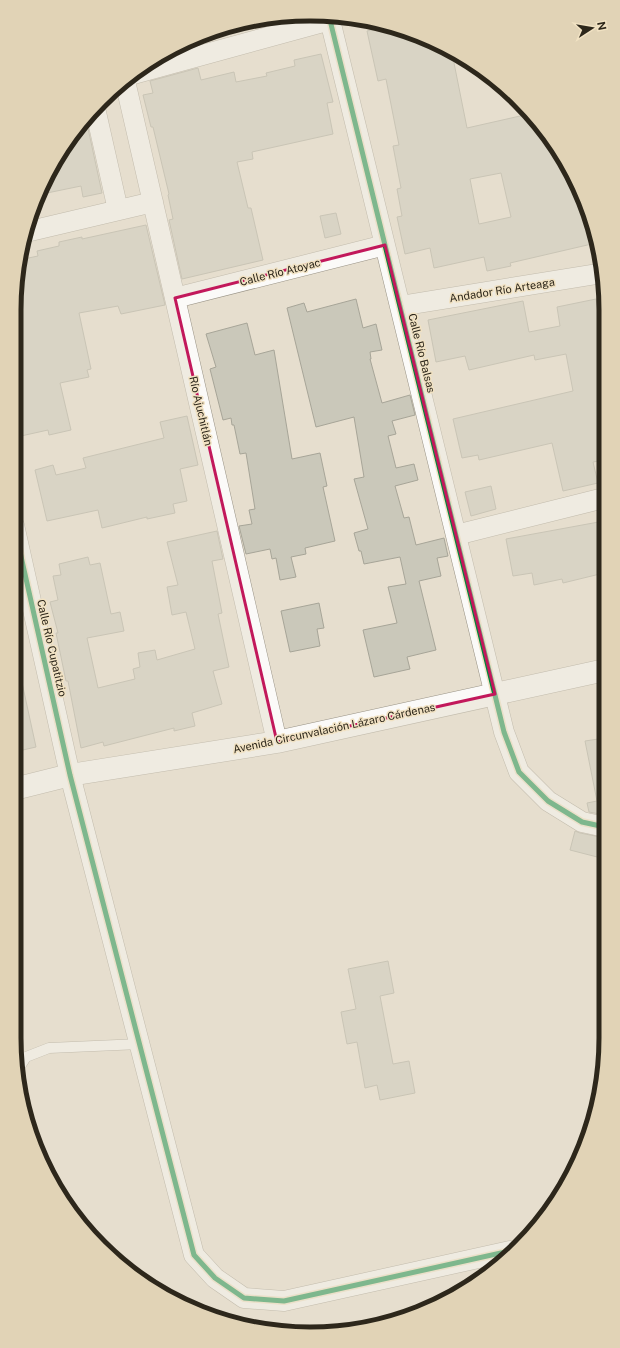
<svg xmlns="http://www.w3.org/2000/svg" width="620" height="1348" viewBox="0 0 620 1348" font-family="'Public Sans',sans-serif">
<rect width="100%" height="100%" fill="#e6dece"/>
<!-- building -->
<path fill="#cac8ba" stroke="#a7a598" fill-rule="evenodd" d="M 389,26 L 423,36 L 452,53 L 467,128 L 529,114 L 545,130 L 579,188 L 582,204 L 585,203 L 596,243 L 510,263 L 511,266 L 487,271 L 484,257 L 434,268 L 430,248 L 405,254 L 397,217 L 402,216 L 397,189 L 401,188 L 393,146 L 399,145 L 386,79 L 378,81 L 367,31 ZM 501,173 L 511,217 L 479,224 L 470,179 Z
M 192,39 L 193,46 L 166,53 L 183,44 Z
M 321,54 L 333,102 L 327,103 L 333,134 L 252,152 L 253,159 L 237,162 L 248,208 L 251,208 L 263,260 L 182,279 L 169,220 L 173,219 L 168,195 L 169,194 L 153,127 L 151,127 L 143,95 L 153,93 L 150,81 L 198,68 L 201,80 L 234,72 L 236,82 L 267,76 L 266,73 L 295,66 L 294,60 Z
M 86,119 L 102,193 L 83,197 L 81,186 L 47,193 L 45,181 L 64,146 Z
M 336,213 L 341,234 L 325,238 L 320,216 Z
M 146,225 L 165,305 L 121,314 L 118,306 L 79,313 L 91,369 L 87,370 L 89,377 L 60,383 L 71,430 L 49,435 L 48,430 L 21,436 L 14,409 L 14,310 L 19,260 L 38,256 L 37,251 L 59,246 L 59,242 L 82,237 L 82,239 Z
M 356,299 L 363,328 L 376,324 L 382,350 L 370,352 L 371,359 L 370,359 L 382,403 L 410,395 L 415,415 L 392,421 L 396,434 L 388,436 L 396,468 L 414,464 L 418,480 L 395,486 L 404,518 L 409,517 L 416,545 L 444,538 L 448,556 L 437,558 L 441,576 L 419,581 L 436,650 L 407,657 L 410,669 L 374,677 L 363,630 L 397,623 L 388,587 L 406,584 L 400,557 L 364,564 L 361,551 L 359,551 L 354,533 L 368,529 L 354,479 L 364,477 L 354,417 L 316,427 L 287,308 L 304,303 L 307,312 Z
M 596,299 L 598,311 L 604,310 L 604,330 L 598,331 L 604,360 L 604,460 L 593,462 L 598,483 L 563,491 L 552,443 L 479,460 L 478,455 L 462,458 L 453,419 L 573,391 L 566,354 L 535,360 L 534,355 L 469,370 L 465,356 L 436,362 L 428,320 L 523,301 L 529,332 L 560,326 L 557,307 Z
M 247,323 L 255,355 L 274,350 L 292,459 L 320,453 L 327,486 L 323,487 L 335,541 L 305,548 L 306,554 L 291,557 L 296,577 L 280,580 L 276,558 L 272,559 L 270,549 L 246,554 L 239,526 L 252,524 L 249,510 L 255,509 L 246,453 L 240,454 L 234,425 L 232,425 L 231,418 L 223,420 L 210,369 L 216,367 L 206,334 Z
M 187,416 L 198,465 L 180,469 L 187,501 L 173,504 L 175,513 L 147,519 L 147,517 L 102,528 L 98,510 L 47,521 L 35,470 L 53,465 L 56,475 L 86,468 L 83,458 L 164,438 L 160,422 Z
M 491,486 L 496,509 L 471,516 L 465,492 Z
M 604,521 L 604,573 L 563,583 L 562,579 L 534,585 L 532,573 L 513,576 L 506,539 Z
M 217,531 L 223,559 L 212,561 L 222,613 L 218,614 L 229,667 L 213,671 L 222,704 L 192,713 L 195,726 L 174,731 L 174,728 L 104,746 L 103,742 L 81,748 L 68,681 L 66,681 L 56,633 L 58,633 L 50,602 L 58,600 L 53,576 L 61,575 L 59,564 L 88,557 L 90,565 L 100,563 L 111,614 L 120,612 L 124,631 L 87,638 L 98,688 L 135,679 L 133,669 L 140,667 L 138,653 L 155,650 L 157,660 L 195,649 L 186,612 L 172,615 L 167,587 L 178,585 L 167,542 Z
M 319,603 L 324,628 L 317,629 L 320,646 L 290,652 L 281,611 Z
M 21,678 L 36,747 L 14,752 L 14,679 Z
M 605,738 L 605,815 L 589,812 L 587,803 L 597,801 L 585,741 Z
M 575,831 L 580,833 L 605,838 L 605,859 L 570,850 Z
M 388,961 L 394,993 L 380,996 L 393,1064 L 409,1061 L 415,1093 L 380,1100 L 377,1085 L 365,1088 L 357,1042 L 347,1044 L 341,1012 L 356,1009 L 348,969 Z"/>
<g fill="none" stroke-linecap="round" stroke-linejoin="round">
<!-- service casing -->
<g stroke="#989285" stroke-width="11">
<path id="service" d="M 19,1068 L 26,1057 L 49,1048 L 140,1044"/>
</g>
<!-- minor casing -->
<g stroke="#989285" stroke-width="21">
<path id="minor" d="M 329,16 L 504,732 L 519,772 L 548,801 L 582,822 L 605,827
M 133,74 L 330,20
M 125,81 L 277,742
M 95,108 L 118,210
M 26,232 L 153,202
M 175,298 L 385,245
M 400,306 L 603,273
M 14,525 L 70,775 L 194,1255 L 215,1278 L 244,1298 L 284,1301 L 510,1251
M 456,535 L 604,498"/>
</g>
<!-- tertiary casing -->
<g stroke="#989285" stroke-width="23">
<path id="tertiary" d="M 14,789 L 70,775 L 277,742 L 605,670"/>
</g>
<!-- service -->
<use href="#service" stroke="#fbfaf8" stroke-width="10"/>
<!-- minor -->
<use href="#minor" stroke="#fbfaf8" stroke-width="20"/>
<!-- tertiary -->
<use href="#tertiary" stroke="#fbfaf8" stroke-width="22"/>
<!-- cycleway casing -->
<g stroke="#f1e2c3" stroke-width="8">
<path id="cycleway" d="M 329,16 L 504,732 L 519,772 L 548,801 L 582,822 L 605,827
M 14,525 L 70,775 L 194,1255 L 215,1278 L 244,1298 L 284,1301 L 510,1251"/>
</g>
<!-- cycleway -->
<use href="#cycleway" stroke="#00873e" stroke-width="5"/>
</g>
<!-- marked area -->
<path d="M0 0H620V1348H0ZM 385,245 L 495,694 L 277,742 L 175,298 Z" fill="#e6dece" fill-opacity=".55" fill-rule="evenodd"/>
<path fill="none" stroke="#c2185b" stroke-width="3" stroke-linejoin="round" d="M 385,245 L 495,694 L 277,742 L 175,298 Z"/>
<g text-anchor="middle" dominant-baseline="central" stroke-width="3" stroke-linejoin="round" paint-order="stroke">
<!-- street labels -->
<g font-size="11" fill="#2d271b" stroke="#f1e2c3">
<text transform="translate(280 272) rotate(-14)">Calle Río Atoyac</text>
<text transform="translate(502 290) rotate(-9)">Andador Río Arteaga</text>
<text transform="translate(422 353) rotate(76)">Calle Río Balsas</text>
<text transform="translate(201 411) rotate(77)">Río Ajuchitlán</text>
<text transform="translate(52 648) rotate(77)">Calle Río Cupatitzio</text>
<text transform="translate(334 728) rotate(-12)">Avenida Circunvalación Lázaro Cárdenas</text>
</g>
</g>
<!-- crop -->
<path d="M0 0H620V1348H0ZM310 21H310A289 289 0 0 1 599 310V1038A289 289 0 0 1 310 1327H310A289 289 0 0 1 21 1038V310A289 289 0 0 1 310 21Z" fill="#e1d3b6" fill-rule="evenodd"/>
<path fill="none" stroke="#2d271b" stroke-width="5" d="M310 21H310A289 289 0 0 1 599 310V1038A289 289 0 0 1 310 1327H310A289 289 0 0 1 21 1038V310A289 289 0 0 1 310 21Z"/>
<!-- north arrow -->
<g transform="translate(592 28) rotate(78)" stroke="#f1e2c3" stroke-width="3" paint-order="stroke">
<path d="M0-3L7 15L0 10L-7 15Z" fill="#2d271b"/>
<text y="-6" font-size="11" font-weight="bold" text-anchor="middle" fill="#2d271b">N</text>
</g>
</svg>
